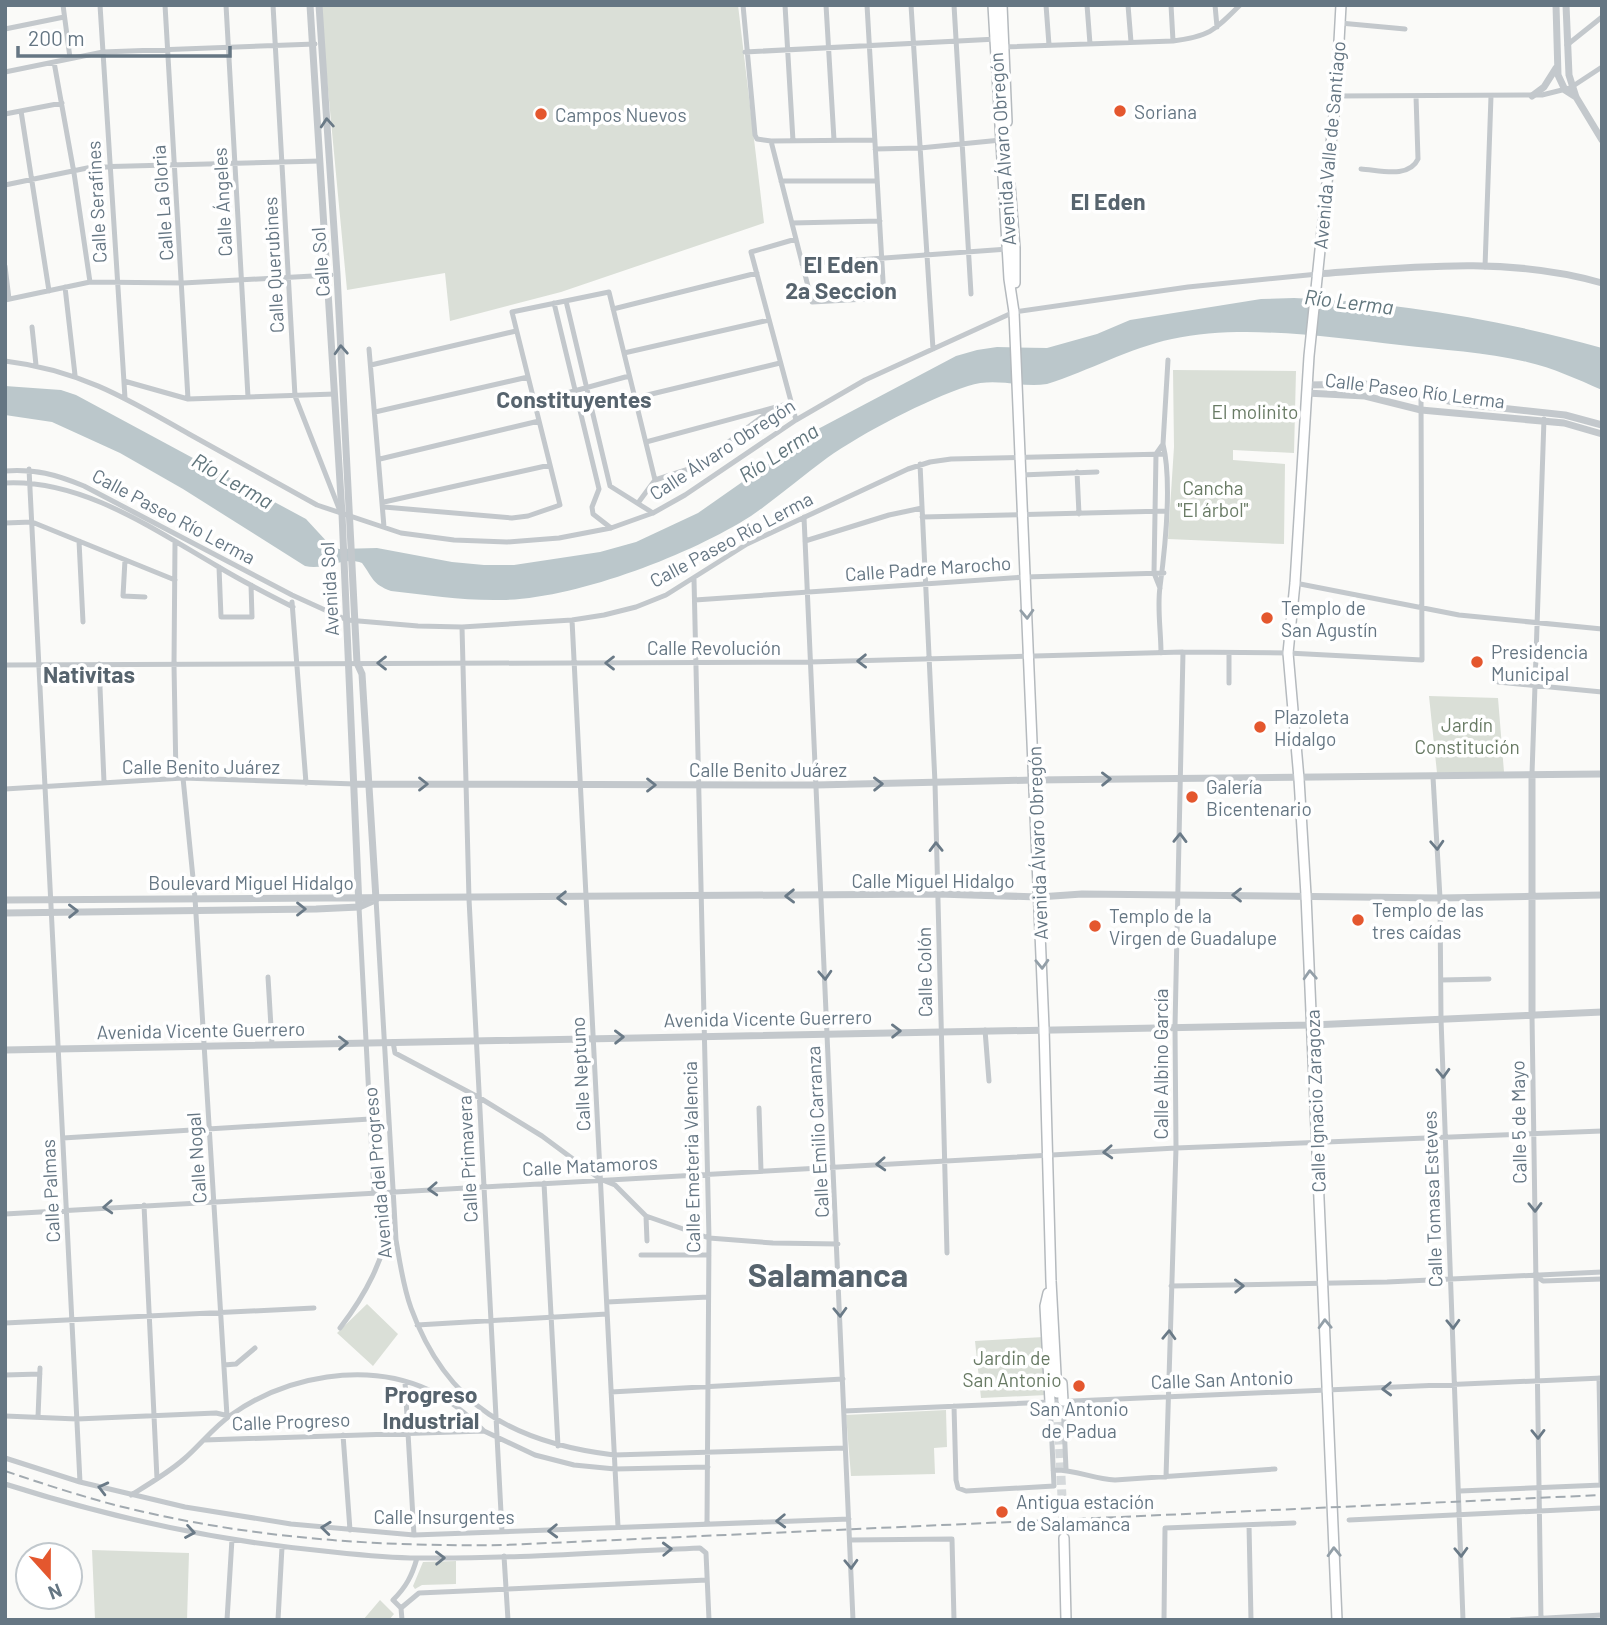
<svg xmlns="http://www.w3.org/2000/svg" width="1607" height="1625" viewBox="0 0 1607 1625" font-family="Barlow,sans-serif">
<rect width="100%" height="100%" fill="#fafaf8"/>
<!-- green -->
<path fill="#dadfd7" d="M 320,5 L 738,5 L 764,223 L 561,292 L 450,321 L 445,273 L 347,290 Z
M 1173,370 L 1296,371 L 1294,453 L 1233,450 L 1233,460 L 1285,464 L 1284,544 L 1168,539 L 1174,447 Z
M 1429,696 L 1498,698 L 1504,772 L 1437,773 Z
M 367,1304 L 398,1334 L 373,1366 L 337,1333 Z
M 1044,1337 L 1047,1395 L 981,1398 L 975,1341 Z
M 946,1410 L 947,1447 L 934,1448 L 935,1474 L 851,1476 L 846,1415 Z
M 92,1550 L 189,1553 L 187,1620 L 72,1620 L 95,1619 Z
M 456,1561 L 456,1584 L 422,1585 L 415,1589 L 413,1586 L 423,1562 Z
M 380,1600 L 394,1614 L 389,1620 L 363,1620 Z"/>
<!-- water -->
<path fill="#bbc7cb" d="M 1294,298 C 1398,302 1502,320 1602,348 L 1602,390 C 1577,379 1553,368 1527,362 C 1486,352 1442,350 1400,345 C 1329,337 1243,324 1172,339 C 1129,348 1089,371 1047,384 C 1020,388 995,377 968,386 C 926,400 864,432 827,458 C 801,477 777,498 751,516 C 690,555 575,599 502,600 C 465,601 428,595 391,591 C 372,584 373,578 362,563 C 343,556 325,571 305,566 L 183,489 L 120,453 L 52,422 L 5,415 L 5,386 L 61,390 L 76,395 L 306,519 L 330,545 L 339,549 L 377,548 L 452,562 L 484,565 L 514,565 L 600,552 L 636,542 L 698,513 L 818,429 L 956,356 L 977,350 L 997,347 L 1047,348 L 1097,334 L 1130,320 L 1261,299 Z"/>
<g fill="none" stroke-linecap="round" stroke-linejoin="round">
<!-- primary-tunnel -->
<path stroke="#d5d9db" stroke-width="9" stroke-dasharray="9 4.5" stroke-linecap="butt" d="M 1057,1395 L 1064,1538"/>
<!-- primary casing -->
<g stroke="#b5babe" stroke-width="12">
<path id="primary" d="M 993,5 L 1009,279 L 1014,312 L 1044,1028 L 1051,1281 L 1057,1393
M 1002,5 L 1007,122
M 1010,185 L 1015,248 L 1015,283
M 1048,1293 L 1045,1306 L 1050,1402
M 1062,1383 L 1063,1401
M 1064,1538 L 1066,1620
M 1337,1620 L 1306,895 L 1299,779 L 1288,653 L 1295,583 L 1309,356 L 1336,96 L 1341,5"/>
</g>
<!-- minor -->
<path stroke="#c3c8cc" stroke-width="5" d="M 63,5 L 70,58
M 100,5 L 125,398
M 165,5 L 188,399
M 226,5 L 248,397
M 273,5 L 295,396 L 340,511
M 743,5 L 755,135 L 757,139 L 771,141 L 875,140
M 785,5 L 793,141
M 826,5 L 834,140
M 911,5 L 933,349
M 954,5 L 971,294
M 1046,5 L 1049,45
M 1087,5 L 1090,44
M 1128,5 L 1131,42
M 1171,5 L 1173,41
M 1215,5 L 1217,27
M 1340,23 L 1405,29
M 5,29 L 64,17
M 1567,45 L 1602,17
M 1002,47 L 1173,41 C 1210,36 1214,31 1240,5
M 745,52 L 997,39
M 54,62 L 74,173 L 90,282
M 5,72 L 103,52 L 315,44
M 1336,96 L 1542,95 L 1570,88 L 1602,67
M 21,111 L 49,291
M 5,114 L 62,103
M 771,141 L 812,302 L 884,298 L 867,5
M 875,149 L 920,148 L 1001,140
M 1361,169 C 1379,170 1409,179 1418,159 L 1416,96
M 781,181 L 877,181
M 5,185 L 92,167 L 320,161
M 792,223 L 880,221
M 796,239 L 751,252 L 796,420
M 802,264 L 1008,249
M 5,266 L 9,299
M 1485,267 L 1491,96
M 65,287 L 75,375
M 5,300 L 90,282 L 183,283 L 331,275
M 566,301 L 610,486 L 653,513
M 554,303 L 599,489 L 592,507 L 593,514 L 611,528
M 613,309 L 757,273
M 32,327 L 36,365
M 369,349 L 384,527
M 624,353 L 769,320
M 5,361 C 79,370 126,398 189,434 C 232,458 274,481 317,505 L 401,533 L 454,540 L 507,542 L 559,538 L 611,528 L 653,513 L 685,495 L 796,420 L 865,380 L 1014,312 L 1188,287 L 1318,274
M 371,365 L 516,331
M 124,381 L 188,399 L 335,394
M 635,398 L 780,363
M 534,402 L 629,376
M 375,412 L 528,377
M 646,442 L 791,403
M 380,459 L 539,421
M 920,464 L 935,783 L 947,1253
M 29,469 L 80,1482
M 5,471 C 36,469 55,474 84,486 L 292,595 L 347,620 L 418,626 L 462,627 L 572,620 L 604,615 L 636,607 L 666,595 L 747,544 L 908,469 L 930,462 L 951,459 L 1165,454
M 1077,472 L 1079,514
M 1021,475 L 1097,472
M 5,483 C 82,479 153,529 217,566 C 242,581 267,594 293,607
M 384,502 L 550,465
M 638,503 L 655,480 L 695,467 L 774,408
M 384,507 L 512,518 L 528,516 L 560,505 L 512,312 L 609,292 L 655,480
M 804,517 L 853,1620
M 922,517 L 1166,511
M 5,523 L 32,522 L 175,580
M 79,541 L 83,622
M 805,541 L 889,515 L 922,508
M 175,542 L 174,665 L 176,778
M 125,560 L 123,596 L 145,597
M 219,567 L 221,617 L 252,617 L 251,585
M 694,579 L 709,1238 L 707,1524
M 1295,583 L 1459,615 L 1602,629
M 1160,588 L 1154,573 L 1156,454 L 1163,444
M 695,600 L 1025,577 L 1164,573
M 292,602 L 306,783
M 572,620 L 618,1527
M 462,627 L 469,899 L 502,1532
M 1161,653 C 1161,632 1157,607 1160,587 C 1165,549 1172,481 1163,444 L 1168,360
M 99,664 L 104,782
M 5,665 L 810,662 L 1183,652 L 1288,653 L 1422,660 L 1421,397
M 1498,682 L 1602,692
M 1229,683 L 1229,653
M 1532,774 L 1544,419
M 1433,777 L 1440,898 L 1441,1019 L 1463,1620
M 183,778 L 195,898 L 227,1416
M 5,789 L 183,778 L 355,784
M 376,899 L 396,1240 C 400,1263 403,1286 411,1308 C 447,1407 515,1443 614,1455 L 845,1448
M 359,907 L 374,1193
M 268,977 L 272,1044
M 1441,980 L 1489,979
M 1532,1016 L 1541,1620
M 985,1030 L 989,1081
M 393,1042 L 395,1053 L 480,1098 L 542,1136 L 600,1179 L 615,1185 L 646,1216 L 647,1241
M 759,1108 L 761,1171
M 63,1138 L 370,1119
M 544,1183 L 558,1446
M 144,1205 L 157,1479
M 5,1214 L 1176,1148 L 1602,1131
M 646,1216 L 709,1238 L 773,1243 L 838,1244
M 641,1255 L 709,1255
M 1536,1276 L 1543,1281 L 1602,1279
M 1171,1286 L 1387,1282 L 1602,1272
M 607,1302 L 708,1297
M 5,1323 L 314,1308
M 417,1325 L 607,1314
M 340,1328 C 366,1294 384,1260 391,1217
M 224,1365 L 236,1364 L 255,1348
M 5,1375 L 40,1374
M 1599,1378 L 1601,1485
M 405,1382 L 414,1535
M 611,1392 L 843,1379
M 1063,1401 L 1066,1469
M 954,1406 L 956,1480 L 958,1488 L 966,1491 L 1054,1486 L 1050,1402
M 844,1411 L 1602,1378
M 5,1416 L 77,1419 L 216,1413 L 229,1416
M 38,1417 L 40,1368
M 343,1435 L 350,1530
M 204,1440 L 484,1431 L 535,1455 L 574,1465 L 615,1469 L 708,1467
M 5,1458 L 80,1482 L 185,1507 L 291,1524 L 414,1535 L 849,1519
M 1053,1470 C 1074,1469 1093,1479 1115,1480 L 1275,1469
M 1166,1477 L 1176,1148 L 1175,1027 L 1183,652
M 5,1484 C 112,1518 221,1542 333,1552 C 361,1555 390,1558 418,1558 C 512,1559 606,1552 700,1548 L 706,1553 L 709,1620
M 1460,1491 L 1602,1485
M 131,1495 C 149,1484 168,1473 184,1459 C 200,1445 214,1427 231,1415 C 286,1376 366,1361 429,1390 C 451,1400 468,1415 484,1431
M 1349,1520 L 1602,1508
M 1249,1525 L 1251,1620
M 850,1540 L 952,1539 L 954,1620
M 504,1556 L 508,1620
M 401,1608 L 393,1600 C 406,1587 412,1576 417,1558
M 227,1620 L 232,1539
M 278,1620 L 282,1547
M 402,1620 L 401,1608 L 419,1593 L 707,1580
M 1164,1620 L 1165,1528 L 1294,1523
M 1511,1620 L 1602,1615"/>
<!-- tertiary -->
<path stroke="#c3c8cc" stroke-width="7" d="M 310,5 L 342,514 L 359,907
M 319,5 L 337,274 L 357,663 L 362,674 L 376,899
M 1556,5 L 1558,75 L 1565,90 L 1576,97
M 1566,5 L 1569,75 L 1576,97 L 1602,140
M 1532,96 L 1544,87 L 1556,68
M 1318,274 C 1412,267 1510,256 1602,283
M 1307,385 L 1365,384 L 1464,404 L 1565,415 L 1602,425
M 1306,393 L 1365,396 L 1421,410 L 1564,423 L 1602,434
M 1532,774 L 1532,1016
M 355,784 L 816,785 L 1034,780 L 1602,774
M 5,900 L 938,894 L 1039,897 L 1082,894 L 1440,898 L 1602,895
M 5,913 L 316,909 L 359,907 L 375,900
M 5,1050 L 1312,1025 L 1602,1012"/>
<!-- primary -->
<use href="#primary" stroke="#fff" stroke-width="9"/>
<!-- rail -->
<path stroke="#a2aab0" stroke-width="2" stroke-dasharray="10 5" stroke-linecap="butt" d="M 5,1471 C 44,1484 83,1497 123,1507 C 248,1538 377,1547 505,1545 L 1602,1495"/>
</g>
<!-- one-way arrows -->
<defs><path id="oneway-chevron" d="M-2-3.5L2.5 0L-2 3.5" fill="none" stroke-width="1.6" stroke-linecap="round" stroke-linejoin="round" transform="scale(1.75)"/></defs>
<g stroke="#6a7a87">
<use href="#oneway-chevron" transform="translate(327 123) rotate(-94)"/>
<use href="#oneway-chevron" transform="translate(341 350) rotate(-93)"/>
<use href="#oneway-chevron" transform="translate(862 661) rotate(179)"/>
<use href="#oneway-chevron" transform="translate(382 663) rotate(180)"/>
<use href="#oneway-chevron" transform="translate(610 663) rotate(180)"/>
<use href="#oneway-chevron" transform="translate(1106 779) rotate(-1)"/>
<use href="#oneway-chevron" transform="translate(423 784)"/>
<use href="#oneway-chevron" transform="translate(878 784) rotate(-1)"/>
<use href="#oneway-chevron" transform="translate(651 785)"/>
<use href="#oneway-chevron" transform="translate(1180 838) rotate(-89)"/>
<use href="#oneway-chevron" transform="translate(1437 845) rotate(87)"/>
<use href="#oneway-chevron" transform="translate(936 847) rotate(-91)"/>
<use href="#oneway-chevron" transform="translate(1237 895) rotate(-180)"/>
<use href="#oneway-chevron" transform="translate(790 896) rotate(179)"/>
<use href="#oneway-chevron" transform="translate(562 898) rotate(179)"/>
<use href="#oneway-chevron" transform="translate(301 909)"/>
<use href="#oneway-chevron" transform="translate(73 911) rotate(-1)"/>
<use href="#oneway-chevron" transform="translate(825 975) rotate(87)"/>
<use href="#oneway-chevron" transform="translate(896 1031) rotate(-1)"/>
<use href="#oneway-chevron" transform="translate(619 1037) rotate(-1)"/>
<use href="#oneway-chevron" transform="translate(343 1043) rotate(-1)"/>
<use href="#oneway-chevron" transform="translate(1443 1073) rotate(88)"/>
<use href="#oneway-chevron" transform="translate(1108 1152) rotate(177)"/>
<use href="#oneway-chevron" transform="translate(881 1164) rotate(177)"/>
<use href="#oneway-chevron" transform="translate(433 1189) rotate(177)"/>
<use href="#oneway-chevron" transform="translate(108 1207) rotate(177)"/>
<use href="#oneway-chevron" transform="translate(1535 1207) rotate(89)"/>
<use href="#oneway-chevron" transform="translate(1239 1286) rotate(-1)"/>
<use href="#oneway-chevron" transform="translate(840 1312) rotate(88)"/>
<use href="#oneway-chevron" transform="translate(1453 1324) rotate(88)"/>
<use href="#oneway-chevron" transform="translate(1169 1335) rotate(-88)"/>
<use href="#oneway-chevron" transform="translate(1387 1389) rotate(178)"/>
<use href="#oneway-chevron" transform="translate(1538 1434) rotate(89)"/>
<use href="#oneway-chevron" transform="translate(103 1488) rotate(-166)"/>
<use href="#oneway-chevron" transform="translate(781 1521) rotate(178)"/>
<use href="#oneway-chevron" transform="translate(326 1528) rotate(-174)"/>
<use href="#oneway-chevron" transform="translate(553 1531) rotate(178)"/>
<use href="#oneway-chevron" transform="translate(190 1532) rotate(10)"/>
<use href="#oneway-chevron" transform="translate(667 1549) rotate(-2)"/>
<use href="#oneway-chevron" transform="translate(1461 1552) rotate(88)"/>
<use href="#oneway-chevron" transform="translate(440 1558) rotate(-1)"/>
<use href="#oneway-chevron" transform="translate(851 1564) rotate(88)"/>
</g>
<g stroke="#939fa8">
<use href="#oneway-chevron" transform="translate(1027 614) rotate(88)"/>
<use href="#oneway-chevron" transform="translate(1042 964) rotate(88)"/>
<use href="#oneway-chevron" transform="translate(1310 975) rotate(-93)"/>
<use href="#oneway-chevron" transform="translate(1325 1324) rotate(-92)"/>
<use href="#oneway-chevron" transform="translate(1334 1552) rotate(-92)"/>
</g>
<!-- markers -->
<g fill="#e4572e" stroke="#fff" stroke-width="2.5">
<circle cx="1120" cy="111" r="7"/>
<circle cx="541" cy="114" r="7"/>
<circle cx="1267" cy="618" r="7"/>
<circle cx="1477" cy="662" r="7"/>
<circle cx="1260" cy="727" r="7"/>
<circle cx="1192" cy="797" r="7"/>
<circle cx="1358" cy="920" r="7"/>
<circle cx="1095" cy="926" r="7"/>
<circle cx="1079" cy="1386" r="7"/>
<circle cx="1002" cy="1512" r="7"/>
</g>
<g text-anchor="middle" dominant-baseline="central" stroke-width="7" stroke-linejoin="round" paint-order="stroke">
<!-- poi labels -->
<g font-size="19" fill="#657683" stroke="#fff" text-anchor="start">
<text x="1134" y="111">Soriana</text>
<text x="555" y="114">Campos Nuevos</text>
<text x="1281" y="607">Templo de<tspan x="1281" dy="22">San Agustín</tspan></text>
<text x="1491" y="651">Presidencia<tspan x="1491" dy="22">Municipal</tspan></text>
<text x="1274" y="716">Plazoleta<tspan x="1274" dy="22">Hidalgo</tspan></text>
<text x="1206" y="786">Galería<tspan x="1206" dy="22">Bicentenario</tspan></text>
<text x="1372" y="909">Templo de las<tspan x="1372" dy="22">tres caídas</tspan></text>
<text x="1109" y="915">Templo de la<tspan x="1109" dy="22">Virgen de Guadalupe</tspan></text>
<text x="1079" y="1408" text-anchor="middle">San Antonio<tspan x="1079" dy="22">de Padua</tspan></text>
<text x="1016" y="1501">Antigua estación<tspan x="1016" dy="22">de Salamanca</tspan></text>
</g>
<!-- street labels -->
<g font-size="19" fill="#657683" stroke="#fff">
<text transform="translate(1329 145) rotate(-85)">Avenida Valle de Santiago</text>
<text transform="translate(1002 149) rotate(-94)">Avenida Álvaro Obregón</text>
<text transform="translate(96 202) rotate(-93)">Calle Serafines</text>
<text transform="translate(222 202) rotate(-93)">Calle Ángeles</text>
<text transform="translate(162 203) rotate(-94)">Calle La Gloria</text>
<text transform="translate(320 262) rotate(-94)">Calle Sol</text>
<text transform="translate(273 265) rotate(-93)">Calle Querubines</text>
<text transform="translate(1415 390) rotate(7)">Calle Paseo Río Lerma</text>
<text transform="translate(722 449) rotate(-33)">Calle Álvaro Obregón</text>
<text transform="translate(174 516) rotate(28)">Calle Paseo Río Lerma</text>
<text transform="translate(731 539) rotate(-28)">Calle Paseo Río Lerma</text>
<text transform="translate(928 568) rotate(-4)">Calle Padre Marocho</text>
<text transform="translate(329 589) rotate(-93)">Avenida Sol</text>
<text x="714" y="647">Calle Revolución</text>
<text x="201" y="766">Calle Benito Juárez</text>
<text x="768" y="769">Calle Benito Juárez</text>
<text transform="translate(1037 843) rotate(-92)">Avenida Álvaro Obregón</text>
<text x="933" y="880">Calle Miguel Hidalgo</text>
<text x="251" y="882">Boulevard Miguel Hidalgo</text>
<text transform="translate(924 972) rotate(-91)">Calle Colón</text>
<text transform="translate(768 1018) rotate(-1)">Avenida Vicente Guerrero</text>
<text transform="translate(201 1030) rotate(-1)">Avenida Vicente Guerrero</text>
<text transform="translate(1160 1064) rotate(-90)">Calle Albino García</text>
<text transform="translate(580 1074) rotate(-93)">Calle Neptuno</text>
<text transform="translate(1315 1101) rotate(-92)">Calle Ignacio Zaragoza</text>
<text transform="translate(1518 1122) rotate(-91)">Calle 5 de Mayo</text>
<text transform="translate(817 1132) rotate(-93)">Calle Emilio Carranza</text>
<text transform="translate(691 1157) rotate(-91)">Calle Emeteria Valencia</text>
<text transform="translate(196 1158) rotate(-94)">Calle Nogal</text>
<text transform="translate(467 1159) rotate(-93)">Calle Primavera</text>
<text transform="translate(590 1165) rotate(-3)">Calle Matamoros</text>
<text transform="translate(377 1173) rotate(-95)">Avenida del Progreso</text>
<text transform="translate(50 1191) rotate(-93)">Calle Palmas</text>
<text transform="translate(1432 1199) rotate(-92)">Calle Tomasa Esteves</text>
<text transform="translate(1222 1379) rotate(-2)">Calle San Antonio</text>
<text transform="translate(291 1421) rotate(-2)">Calle Progreso</text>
<text x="444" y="1516">Calle Insurgentes</text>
</g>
<!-- park labels -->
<g font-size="19" fill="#687a64" stroke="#fff">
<text x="1255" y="411">El molinito</text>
<text x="1213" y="487">Cancha<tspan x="1213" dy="22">"El árbol"</tspan></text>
<text x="1467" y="724">Jardín<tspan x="1467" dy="22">Constitución</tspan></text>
<text x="1012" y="1357">Jardin de<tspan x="1012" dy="22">San Antonio</tspan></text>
</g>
<!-- water labels -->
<g font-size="21" font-style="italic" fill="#60757c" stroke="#fff">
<text transform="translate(1349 301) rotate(7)">Río Lerma</text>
<text transform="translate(778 452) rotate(-33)">Río Lerma</text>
<text transform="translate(233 480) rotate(30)">Río Lerma</text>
</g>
<!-- quarter labels -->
<g font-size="23" font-weight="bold" fill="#57646e" stroke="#fff">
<text x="1108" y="201">El Eden</text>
<text x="841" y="264">El Eden<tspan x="841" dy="26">2a Seccion</tspan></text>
<text x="574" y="399">Constituyentes</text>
<text x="89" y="674">Nativitas</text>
<text x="431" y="1394">Progreso<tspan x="431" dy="26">Industrial</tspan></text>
</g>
<!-- town labels -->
<g font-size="33" font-weight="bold" fill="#57646e" stroke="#fff">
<text x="828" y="1274">Salamanca</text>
</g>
</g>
<!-- border -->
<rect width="1607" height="1625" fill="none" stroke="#657683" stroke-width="14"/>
<!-- north arrow -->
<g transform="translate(49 1576) rotate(159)"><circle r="33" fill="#ffffff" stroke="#c1c8cd" stroke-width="2"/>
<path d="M0-5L12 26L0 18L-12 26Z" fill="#e4572e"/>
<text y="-10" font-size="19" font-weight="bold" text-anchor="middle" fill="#657683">N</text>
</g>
<!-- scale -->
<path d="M18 46v10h212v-10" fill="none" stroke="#657683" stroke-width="3.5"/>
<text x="28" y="46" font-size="21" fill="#657683" stroke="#ffffff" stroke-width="5" paint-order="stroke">200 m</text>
</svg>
